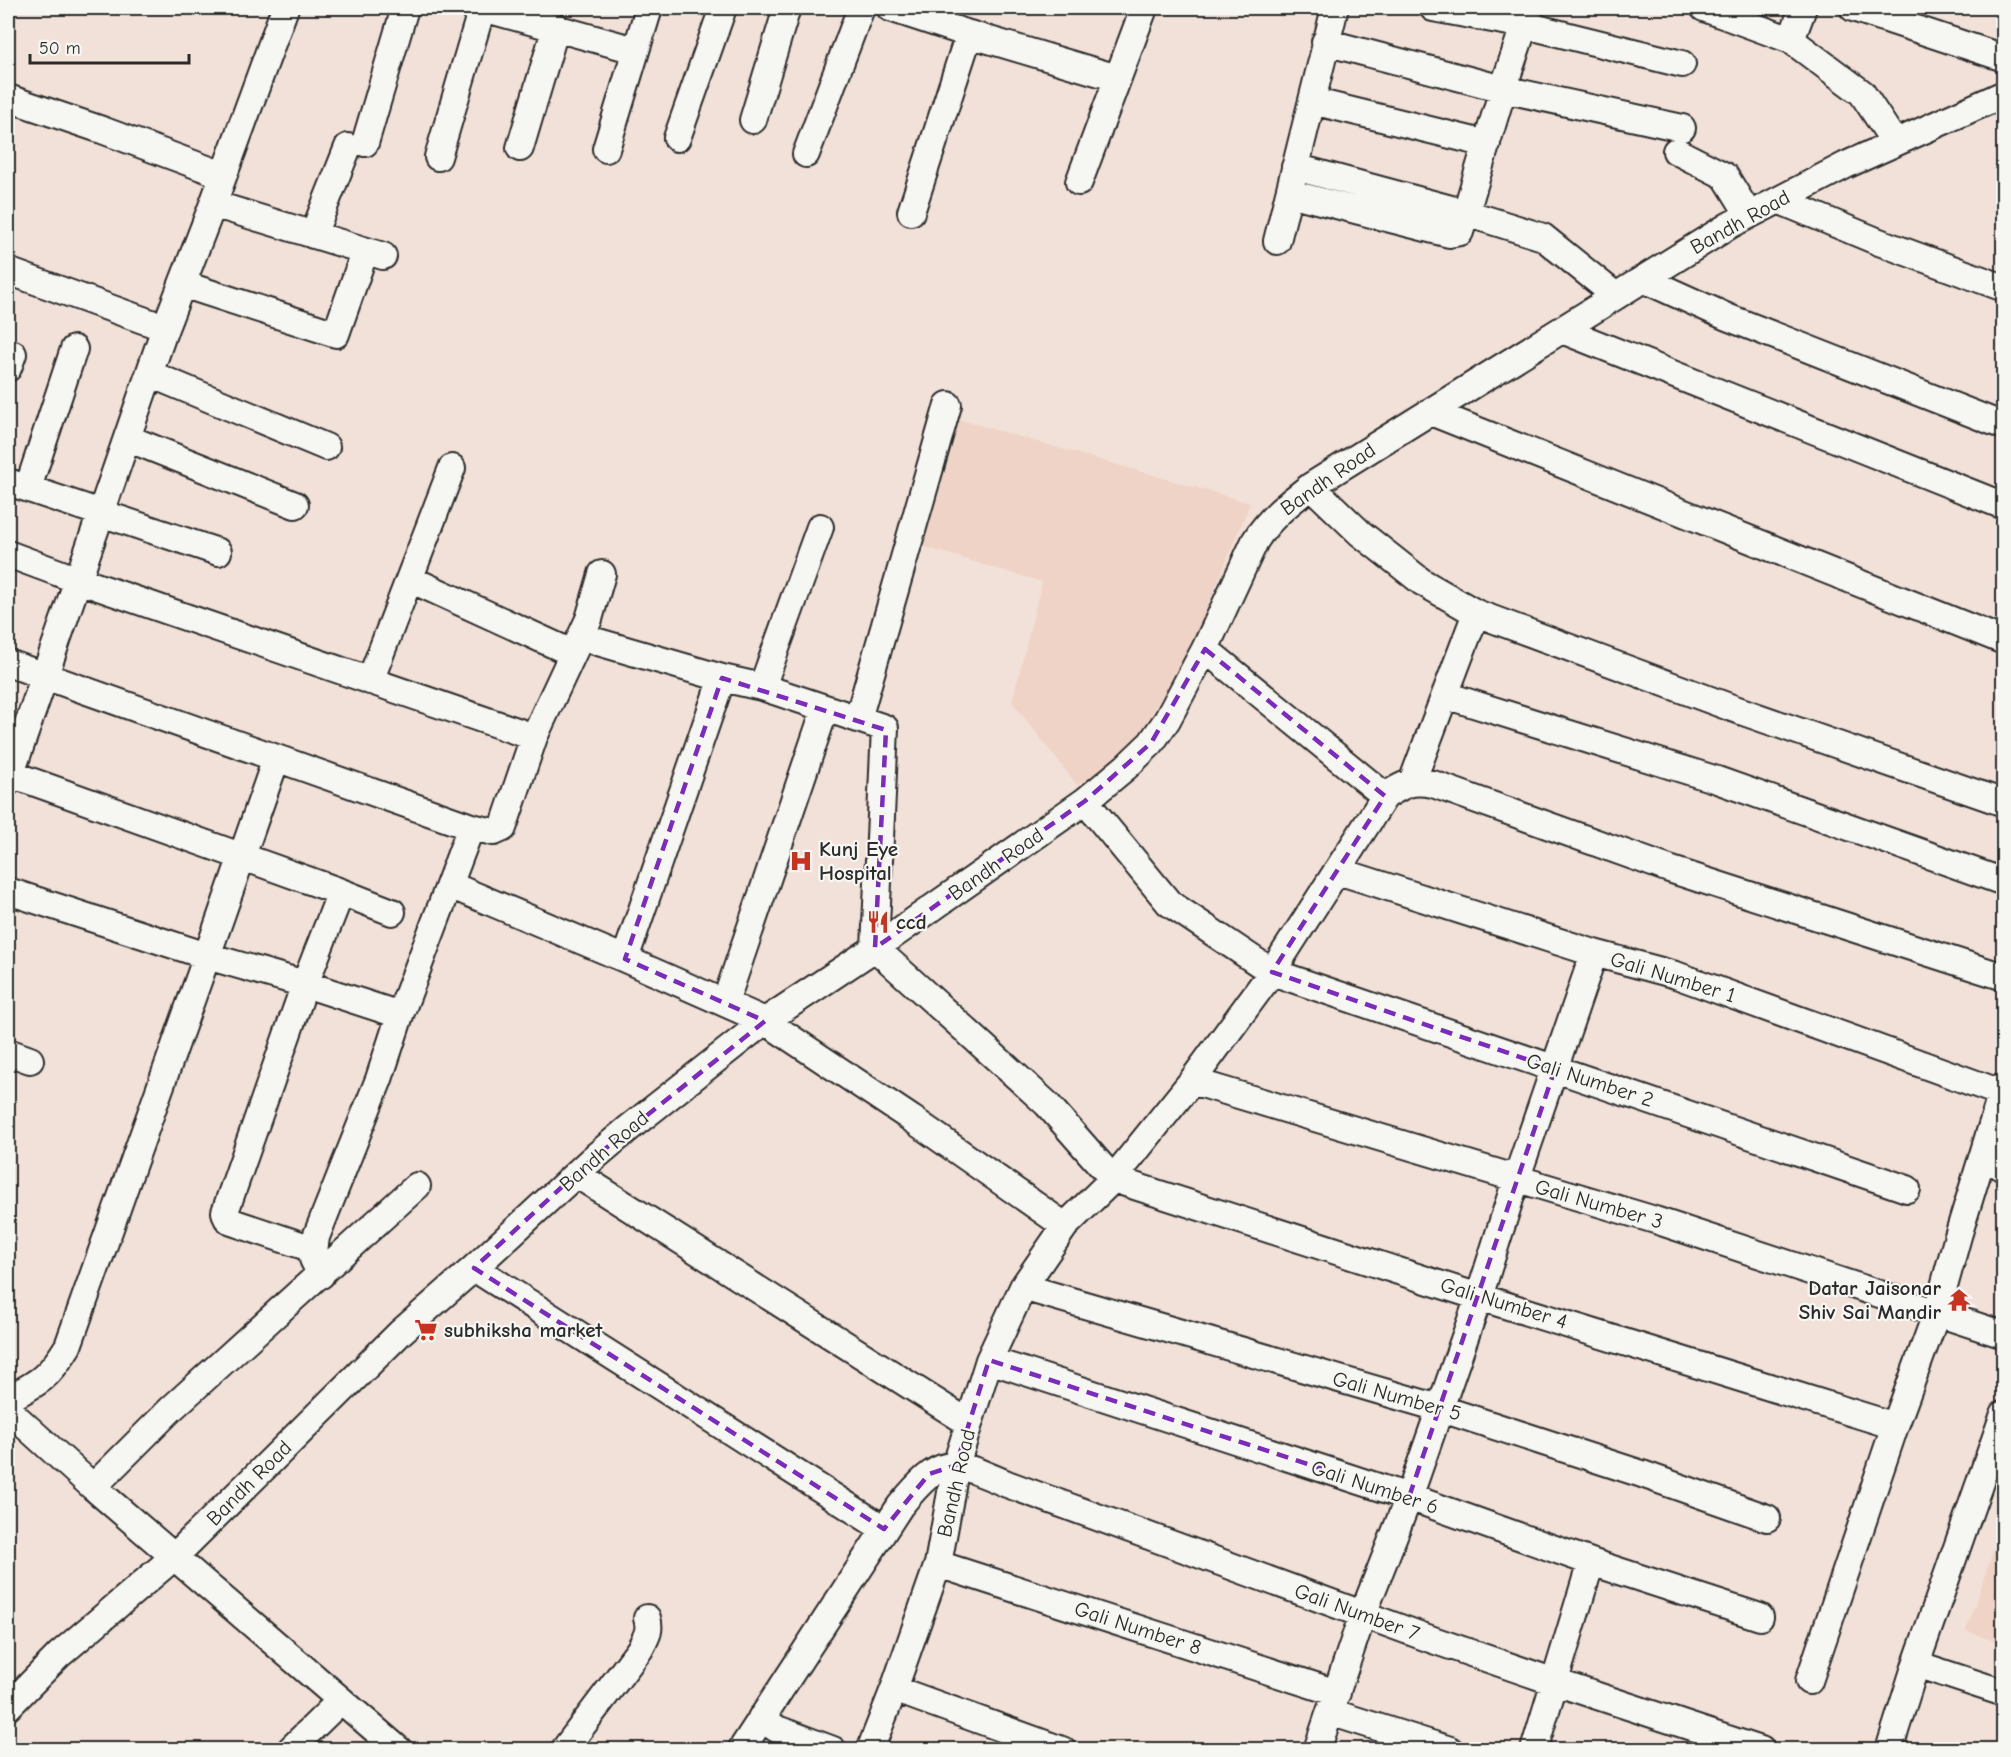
<svg xmlns="http://www.w3.org/2000/svg" width="2011" height="1757" viewBox="0 0 2011 1757" font-family="'Comic Neue',sans-serif">
<rect width="100%" height="100%" fill="#f2e1d8"/>
<filter id="ink" filterUnits="userSpaceOnUse"><feTurbulence type="fractalNoise" baseFrequency=".0167" numOctaves="2"/><feDisplacementMap in="SourceGraphic" scale="12" xChannelSelector="R" yChannelSelector="G"/><feConvolveMatrix kernelMatrix="1 2 1 2 8 2 1 2 1" color-interpolation-filters="sRGB"/></filter>
<g filter="url(#ink)">
<!-- built -->
<path fill="#efd3c6" d="M 954,418 L 1250,503 L 1192,645 L 1129,752 L 1077,785 L 1012,702 L 1042,582 L 918,545 Z
M 2003,1522 L 2004,1644 L 2003,1644 L 1966,1631 Z"/>
<g fill="none" stroke-linecap="round" stroke-linejoin="round">
<!-- minor casing -->
<g stroke="#2b2b2b" stroke-width="30">
<path id="minor" d="M 483,8 L 635,50
M 890,8 L 969,34 L 1117,78
M 1433,8 L 1525,25 L 1682,64
M 1704,8 L 1791,40 L 1862,93 L 1895,143
M 1853,8 L 2004,58
M 1791,40 L 1803,8
M 1325,42 L 1503,89 L 1682,128
M 8,98 L 102,130 L 223,175
M 1312,101 L 1487,144
M 753,120 L 787,8
M 677,138 L 723,8
M 365,143 L 405,8
M 520,148 L 556,27
M 606,149 L 649,8
M 1676,151 L 1725,176 L 1749,215
M 806,154 L 861,8
M 438,157 L 482,8
M 1295,167 L 1466,213 L 1543,237 L 1616,296
M 1079,182 L 1144,8
M 1289,193 L 1449,234 L 1460,232 L 1503,89 L 1530,8
M 1778,200 L 1879,242 L 2004,288
M 213,204 L 383,256
M 911,212 L 969,34
M 313,235 L 348,147
M 1277,241 L 1335,8
M 8,271 L 165,328
M 1643,279 L 1727,317 L 2004,426
M 182,284 L 336,334 L 365,251
M 1562,330 L 2004,506
M 8,368 L 13,354
M 150,374 L 326,447
M 1431,412 L 2004,641
M 127,438 L 295,505
M 8,482 L 218,552
M 1311,486 L 1360,533 L 1398,563 L 1422,582 L 1476,613 L 1732,708 L 2004,803
M 28,488 L 74,349
M 8,554 L 78,580 L 534,737
M 410,579 L 572,653
M 581,637 L 722,678 L 762,687 L 885,728 L 875,948 L 1047,1104 L 1113,1179 L 1479,1297 L 1895,1426
M 1205,649 L 1385,796
M 8,663 L 471,827 L 494,832 L 503,828 L 534,737 L 589,619 L 602,574
M 370,681 L 452,468
M 762,687 L 820,527
M 1445,695 L 1717,780 L 2004,882
M 858,719 L 948,405
M 8,773 L 341,892 L 392,912
M 8,782 L 165,328 L 213,204 L 285,8
M 1412,782 L 1476,613
M 1085,801 L 1169,903 L 1272,972 L 1907,1189
M 1338,871 L 1594,953 L 1676,975 L 2004,1094
M 450,885 L 625,959 L 765,1021 L 912,1119 L 1065,1226
M 8,891 L 207,956 L 305,984 L 400,1015
M 625,959 L 722,678
M 725,1003 L 825,709
M 8,1052 L 30,1060
M 1192,1081 L 1655,1220 L 2004,1335
M 1982,1159 L 2004,1167
M 576,1174 L 969,1423
M 313,1249 L 232,1222 L 227,1218 L 225,1212 L 305,984 L 341,892
M 474,1268 L 884,1529
M 321,1275 L 313,1259 L 316,1237 L 379,1079 L 400,1015 L 471,827
M 1023,1287 L 1439,1408 L 1642,1474 L 1767,1518
M 989,1360 L 1409,1497 L 1591,1562 L 1760,1617
M 8,1399 C 40,1382 49,1377 68,1346 L 207,956 L 276,759
M 8,1410 L 93,1487 L 399,1750
M 93,1487 L 171,1409 L 417,1186
M 938,1564 L 1337,1693
M 1916,1664 L 2004,1693
M 1809,1681 L 1895,1426 L 1937,1312 L 1958,1236 L 2004,1086
M 894,1689 L 1062,1750
M 8,1707 L 59,1655 L 174,1557 L 401,1332 L 474,1268 L 590,1161 L 629,1128 L 765,1021 L 875,948 L 1085,801 L 1126,767 L 1151,743 L 1167,720 L 1205,649 L 1255,541 C 1269,518 1290,502 1311,486 L 1730,225 L 1846,165 L 2004,94
M 1330,1712 L 1450,1750
M 761,1718 L 777,1729 L 833,1750
M 290,1750 L 341,1700
M 564,1750 L 640,1649 C 646,1637 651,1631 647,1618
M 741,1750 L 900,1506 C 942,1455 950,1459 1007,1484 L 1433,1640 L 1555,1682 L 1761,1750
M 870,1750 L 894,1689 L 938,1564 L 956,1465 L 989,1360 L 1023,1287 L 1065,1226 L 1113,1179 L 1192,1081 L 1272,972 L 1385,796 C 1404,784 1411,780 1433,784 L 1669,869 L 2004,977
M 1317,1750 L 1363,1614 L 1409,1497 L 1479,1297 L 1516,1180 L 1594,953
M 1534,1750 L 1591,1562
M 1889,1750 L 1916,1664 L 2004,1414"/>
</g>
<!-- minor -->
<use href="#minor" stroke="#f6f6f2" stroke-width="26"/>
</g>
</g>
<!-- marked area -->
<path fill="none" stroke="#7b2cbf" stroke-width="4.5" stroke-dasharray="12 8" stroke-linejoin="round" d="M 1205,649 L 1385,796 L 1272,972 L 1555,1069 L 1409,1497 L 989,1360 L 956,1465 L 929,1474 L 884,1529 L 474,1268 L 590,1161 L 765,1021 L 625,959 L 722,678 L 886,730 L 875,948 L 1085,801 L 1151,743 Z"/>
<!-- icons -->
<defs>
<g id="hospital-bare" transform="scale(1.8)"><path d="M-5-5h3v3.5h4V-5h3V5h-3V1.5h-4V5h-3Z" fill="#c8321e" stroke="#f6f6f2" stroke-width="2.5" paint-order="stroke"/></g>
<g id="restaurant-bare" transform="scale(1.8)"><path d="M-5-6h1v4h1v-4h1v4h1v-4h1v5L-1.5 .5V6h-2V.5L-5-1ZM5-6V6H3V1.5H1.5Q1.5-4 5-6Z" fill="#c8321e" stroke="#f6f6f2" stroke-width="2.5" paint-order="stroke"/></g>
<g id="temple-bare" transform="scale(1.8)"><path d="M0-6L5-2H3V0L6.5 2.5H4V6H1.5V3h-3V6H-4V2.5H-6.5L-3 0V-2H-5Z" fill="#c8321e" stroke="#f6f6f2" stroke-width="2.5" paint-order="stroke"/></g>
<g id="supermarket-bare" transform="scale(1.8)"><path d="M-6-5.5h2.5l.6 2H6L4.5 2H-2.5L-4.4-4H-6ZM-1.5 3.2a1.3 1.3 0 1 0 .1 0ZM3 3.2a1.3 1.3 0 1 0 .1 0Z" fill="#c8321e" stroke="#f6f6f2" stroke-width="2.5" paint-order="stroke"/></g>
</defs>
<g fill-rule="evenodd">
<use href="#hospital-bare" x="801" y="861"/>
<use href="#restaurant-bare" x="878" y="922"/>
<use href="#temple-bare" x="1959" y="1300"/>
<use href="#supermarket-bare" x="426" y="1330"/>
</g>
<g text-anchor="middle" dominant-baseline="central" stroke-width="4.5" stroke-linejoin="round" paint-order="stroke">
<!-- street labels -->
<g font-size="21" fill="#2b2b2b" stroke="#f6f6f2">
<text transform="translate(1740 222) rotate(-29)">Bandh Road</text>
<text transform="translate(1328 479) rotate(-35)">Bandh Road</text>
<text transform="translate(996 864) rotate(-35)">Bandh Road</text>
<text transform="translate(1673 977) rotate(17)">Gali Number 1</text>
<text transform="translate(1590 1080) rotate(18)">Gali Number 2</text>
<text transform="translate(604 1151) rotate(-41)">Bandh Road</text>
<text transform="translate(1599 1204) rotate(16)">Gali Number 3</text>
<text transform="translate(1504 1303) rotate(17)">Gali Number 4</text>
<text transform="translate(1397 1396) rotate(16)">Gali Number 5</text>
<text transform="translate(249 1483) rotate(-45)">Bandh Road</text>
<text transform="translate(956 1483) rotate(-77)">Bandh Road</text>
<text transform="translate(1375 1487) rotate(18)">Gali Number 6</text>
<text transform="translate(1357 1612) rotate(20)">Gali Number 7</text>
<text transform="translate(1138 1628) rotate(18)">Gali Number 8</text>
</g>
<!-- poi labels -->
<g font-size="21" font-weight="bold" fill="#2b2b2b" stroke="#f6f6f2" text-anchor="start">
<text x="819" y="849">Kunj Eye<tspan x="819" dy="24">Hospital</tspan></text>
<text x="896" y="922">ccd</text>
<text x="1941" y="1288" text-anchor="end">Datar Jaisonar<tspan x="1941" dy="24">Shiv Sai Mandir</tspan></text>
<text x="444" y="1330">subhiksha market</text>
</g>
</g>
<!-- margin -->
<rect width="2011" height="1757" fill="none" stroke="#f6f6f2" stroke-width="30"/>
<rect x="15" y="15" width="1981" height="1727" fill="none" stroke="#2b2b2b" stroke-width="2" filter="url(#ink)"/>
<!-- scale -->
<path d="M30 54v9h159v-9" fill="none" stroke="#2b2b2b" stroke-width="3"/>
<text x="39" y="54" font-size="18" fill="#2b2b2b" stroke="#f6f6f2" stroke-width="4.5" paint-order="stroke">50 m</text>
</svg>
